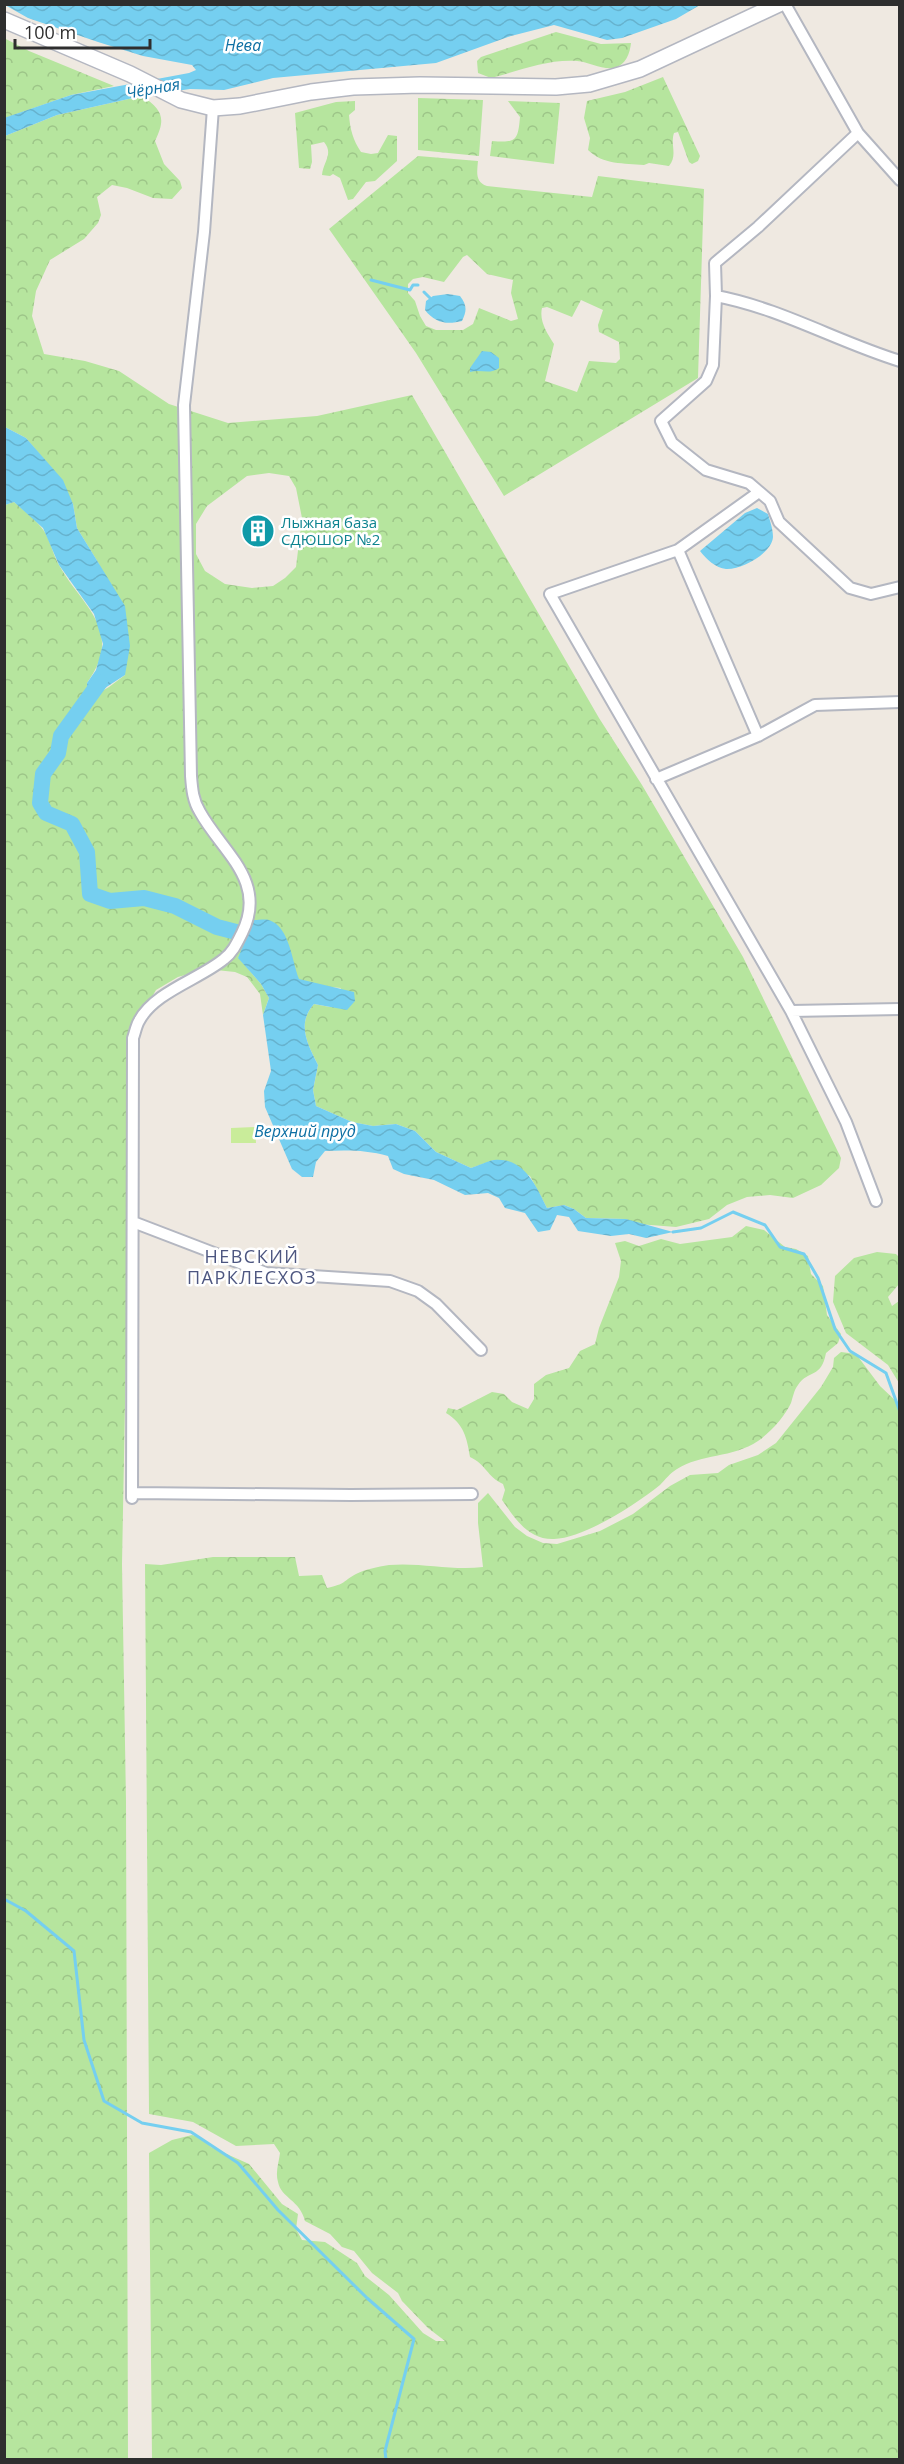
<svg xmlns="http://www.w3.org/2000/svg" width="904" height="2464" viewBox="0 0 904 2464" font-family="'Open Sans',sans-serif">
<defs>
<pattern id="forest-crowns" width="20" height="18" patternUnits="userSpaceOnUse" patternTransform="scale(1.5)"><rect width="20" height="18" fill="#b6e59e"/><path d="M2 6a3 3 0 1 1 6 0M12 15a3 3 0 1 1 6 0" fill="none" stroke="#9dc588"/></pattern>
<pattern id="water-waves" width="16" height="10" patternUnits="userSpaceOnUse" patternTransform="scale(1.5)"><rect width="16" height="10" fill="#75cff0"/><path d="M0 5q4-4 8 0t8 0" fill="none" stroke="#66b2ce"/></pattern>
</defs>
<rect width="100%" height="100%" fill="#efe9e1"/>
<!-- forest -->
<path fill="url(#forest-crowns)" fill-rule="evenodd" d="M 556,32 L 601,44 L 631,43 C 630,53 626,65 614,68 C 602,70 589,62 577,61 C 547,59 519,71 491,78 L 478,73 L 477,61 L 481,57 Z
M 4,38 L 29,51 L 114,86 L 71,95 L 5,118 Z
M 663,77 L 700,156 L 698,161 L 692,164 L 689,162 L 678,132 L 674,133 C 670,145 678,155 669,166 L 649,163 L 644,165 C 624,163 603,165 588,150 L 590,138 L 584,118 L 587,101 L 625,92 Z
M 142,96 C 163,110 166,119 155,141 L 164,164 L 180,181 L 182,188 L 172,199 L 153,198 L 127,188 L 112,185 L 97,197 L 101,215 L 98,223 L 84,239 L 50,260 L 36,291 L 32,316 L 44,354 L 85,361 L 119,371 L 169,404 L 228,423 L 317,416 L 412,395 L 599,718 L 642,785 L 743,957 L 841,1158 L 839,1168 L 821,1185 L 793,1198 L 770,1195 L 747,1197 L 727,1205 L 709,1219 L 676,1227 L 638,1224 L 626,1219 L 586,1218 L 574,1209 L 564,1205 L 547,1208 L 530,1176 L 494,1160 L 471,1168 L 436,1152 L 415,1131 L 396,1124 L 373,1126 L 352,1122 L 316,1106 L 313,1090 L 318,1065 C 308,1045 296,1024 314,1004 L 330,1007 L 341,988 L 320,986 L 298,979 L 294,967 L 238,957 L 261,984 L 269,998 L 263,1015 L 260,994 L 247,977 L 235,972 L 206,969 L 178,977 L 156,990 L 132,1031 L 122,1564 L 126,1802 L 128,2459 L 5,2459 L 5,505 L 14,502 C 23,510 33,517 41,527 C 50,537 52,553 59,565 C 82,607 125,630 87,683 L 88,699 L 109,687 L 125,675 L 99,564 L 77,528 L 73,504 L 42,457 L 26,438 L 5,427 L 5,136 L 57,115 ZM 269,473 L 289,476 L 296,488 L 302,518 L 296,567 L 285,578 L 273,586 L 252,588 L 225,584 L 205,571 L 196,554 L 196,524 L 207,506 L 247,476 Z
M 418,98 L 483,100 L 479,156 L 418,150 Z
M 355,101 L 355,110 L 349,115 C 350,129 353,140 361,152 L 371,154 L 378,153 L 388,135 L 397,136 L 397,161 L 375,181 L 366,182 L 353,199 L 348,200 L 340,178 L 333,174 L 330,176 L 322,175 C 323,162 334,154 324,142 L 311,145 L 312,162 L 310,169 L 299,168 L 295,113 L 336,102 Z
M 508,101 L 560,103 L 554,164 L 490,156 L 492,141 C 516,143 518,141 520,117 Z
M 418,156 L 478,161 C 477,172 475,182 487,186 L 592,197 L 598,176 L 704,189 L 698,378 L 504,496 L 416,353 L 329,229 ZM 467,255 L 487,274 L 513,280 L 511,293 L 518,319 L 511,321 L 479,308 L 473,324 L 463,330 L 436,330 L 426,326 L 420,316 L 415,301 L 408,293 L 408,284 L 413,279 L 423,277 L 444,282 L 463,257 ZM 581,300 L 603,310 L 598,325 L 599,332 L 619,342 L 620,359 L 616,363 L 589,361 L 577,392 L 545,381 L 554,344 C 547,333 539,321 542,308 L 547,307 L 572,317 Z
M 746,1226 L 764,1230 L 785,1247 L 796,1249 L 808,1256 L 811,1274 L 823,1286 L 827,1315 L 841,1334 L 838,1343 L 826,1353 C 821,1379 809,1369 798,1385 C 794,1390 793,1397 791,1403 C 785,1416 771,1432 758,1441 C 733,1458 700,1454 677,1469 C 670,1473 665,1480 660,1485 C 636,1504 585,1538 554,1539 C 528,1540 515,1518 502,1500 L 505,1490 L 503,1484 C 487,1477 486,1464 470,1457 C 467,1438 464,1424 446,1413 L 448,1408 L 457,1410 L 492,1392 L 504,1394 L 512,1402 L 528,1409 L 534,1399 L 534,1384 L 546,1375 L 569,1368 L 580,1351 L 595,1344 L 599,1328 L 619,1277 L 621,1261 L 615,1243 L 625,1241 L 639,1246 L 661,1239 L 680,1244 L 732,1237 Z
M 877,1252 L 896,1254 L 899,1257 L 899,1284 L 888,1297 L 892,1306 L 899,1301 L 899,1383 L 888,1365 L 846,1333 L 833,1302 L 835,1276 L 854,1258 Z
M 841,1352 L 856,1354 L 880,1386 L 898,1403 L 899,1408 L 899,2459 L 152,2459 L 149,2153 L 172,2140 L 192,2135 L 202,2138 L 211,2147 L 249,2164 L 282,2204 L 298,2214 L 296,2229 L 302,2240 L 325,2242 L 357,2263 L 365,2276 L 389,2295 L 423,2333 L 436,2341 L 445,2341 L 428,2328 L 402,2301 L 398,2293 L 372,2273 L 354,2251 L 342,2247 L 330,2234 L 305,2221 C 300,2200 281,2198 278,2182 C 275,2172 279,2162 280,2153 L 274,2144 L 236,2146 L 193,2122 L 149,2114 L 145,1564 L 161,1565 L 213,1557 L 295,1557 L 299,1576 L 322,1575 L 327,1588 C 346,1584 343,1581 356,1574 C 366,1569 377,1567 389,1565 C 420,1562 452,1571 483,1567 L 478,1523 L 478,1503 L 488,1493 L 515,1527 L 527,1536 L 543,1543 L 557,1544 L 600,1531 L 633,1514 L 670,1486 L 690,1475 L 718,1473 L 729,1465 L 758,1455 L 776,1443 L 821,1387 L 833,1367 L 834,1358 Z"/>
<!-- pitch -->
<path fill="#c9ec9a" d="M 255,1127 L 256,1143 L 231,1143 L 231,1128 Z"/>
<!-- water -->
<path fill="url(#water-waves)" d="M 5,5 L 700,5 L 676,19 L 622,38 L 607,40 L 554,25 L 511,36 L 436,63 L 273,78 L 224,90 L 190,89 L 142,96 L 57,115 L 5,136 L 4,118 L 71,95 L 189,73 L 196,70 L 192,65 L 143,56 L 98,42 L 28,18 Z
M 448,294 L 460,296 C 467,305 467,311 462,321 C 447,325 435,323 425,310 L 426,301 L 433,296 Z
M 482,351 L 491,352 L 499,358 L 499,368 C 490,375 481,369 470,372 L 470,368 Z
M 5,427 L 26,438 L 63,480 L 73,504 L 77,528 L 125,606 L 130,646 L 125,675 L 88,699 L 87,683 L 96,670 L 103,644 L 94,614 L 59,565 L 43,528 L 14,502 L 5,505 Z
M 757,508 L 768,514 C 770,521 773,529 773,537 C 772,553 742,570 726,569 C 716,568 706,559 700,551 L 745,513 Z
M 254,920 C 258,920 265,919 269,920 C 290,927 292,962 299,979 L 354,992 L 355,1001 L 347,1010 L 314,1004 C 296,1024 308,1045 318,1065 L 313,1090 L 316,1106 L 352,1122 L 373,1126 L 396,1124 L 415,1131 L 436,1152 L 471,1168 C 478,1166 487,1161 494,1160 C 524,1157 536,1186 547,1208 L 564,1205 L 574,1209 L 586,1218 L 626,1219 L 673,1232 L 646,1238 L 629,1234 L 611,1236 L 578,1231 L 569,1217 L 557,1215 L 550,1230 L 538,1232 L 525,1213 L 505,1208 L 499,1198 L 488,1193 L 465,1195 L 434,1180 L 404,1174 L 393,1169 L 388,1156 C 367,1150 347,1150 325,1151 L 316,1162 L 313,1177 L 302,1177 L 292,1169 L 265,1107 L 264,1091 L 271,1071 L 263,1015 L 269,998 L 261,984 L 238,958 Z"/>
<g fill="none" stroke-linecap="round" stroke-linejoin="round">
<!-- stream -->
<path stroke="#75cff0" stroke-width="3" d="M 371,280 L 410,290 L 413,285 L 418,285
M 424,292 L 430,298
M 673,1232 L 701,1228 L 733,1212 L 765,1225 L 780,1247 L 804,1254 L 818,1278 L 835,1329 L 850,1351 L 886,1373 L 900,1412
M 4,1899 L 26,1911 L 74,1951 L 84,2040 L 104,2101 L 142,2123 L 191,2132 L 238,2163 L 278,2210 L 367,2298 L 414,2339 L 385,2451 L 386,2460"/>
<!-- river -->
<path stroke="#75cff0" stroke-width="16" d="M 100,682 L 61,736 L 58,753 L 43,774 L 40,803 L 46,813 L 72,824 L 87,852 L 90,894 L 110,901 L 144,898 L 175,906 L 217,927 L 240,933"/>
<!-- street casing -->
<g stroke="#b4b7c1" stroke-width="14">
<path id="street" d="M 785,4 L 858,133 L 900,180
M 858,133 L 758,227 L 715,263 L 716,296 L 713,365 L 706,381 L 661,421 L 672,443 L 706,470 L 749,483 L 770,501 L 779,522 L 850,588 L 871,594 L 900,587
M 716,296 C 780,308 838,342 900,361
M 759,492 L 678,550 L 550,594 L 791,1011 L 846,1122 L 876,1201
M 678,550 L 758,736
M 656,779 L 758,736 L 815,705 L 900,702
M 791,1011 L 900,1009
M 133,1222 L 266,1273 L 390,1281 L 418,1291 L 436,1304 L 481,1350
M 133,1493 L 351,1495 L 472,1494
M 132,1498 L 133,1038 C 135,1033 136,1026 139,1021 C 154,992 200,979 224,959 C 233,952 237,943 242,933 C 268,881 222,852 200,812 C 193,801 192,789 191,776 L 184,405 L 204,232 L 213,108"/>
</g>
<!-- secondary casing -->
<g stroke="#b4b7c1" stroke-width="18">
<path id="secondary" d="M 4,20 L 130,74 L 181,100 L 213,108 L 240,106 L 311,92 L 353,87 L 420,85 L 556,87 L 589,84 L 640,69 L 779,4"/>
</g>
<!-- street -->
<use href="#street" stroke="#fff" stroke-width="10"/>
<!-- secondary -->
<use href="#secondary" stroke="#fff" stroke-width="15"/>
</g>
<!-- icons -->
<defs>
<g id="building-disc" transform="scale(1.725)"><circle r="9.5" fill="#0f9aa8" stroke="#fff"/><path d="M-4-6H4V6H1V3H-1V6H-4ZM-2.5-4.3h1.7v1.8h-1.7ZM.8-4.3h1.7v1.8H.8ZM-2.5-1h1.7V.8h-1.7ZM.8-1h1.7V.8H.8Z" fill="#fff"/></g>
</defs>
<g fill-rule="evenodd">
<use href="#building-disc" x="258" y="531"/>
</g>
<g text-anchor="middle" dominant-baseline="central" stroke-width="5" stroke-linejoin="round" paint-order="stroke">
<!-- culture labels -->
<g font-size="15" fill="#0d838f" stroke="#fff" text-anchor="start">
<text x="281" y="522">Лыжная база<tspan x="281" dy="17">СДЮШОР №2</tspan></text>
</g>
<!-- water labels -->
<g font-size="16" font-style="italic" fill="#0d6fa3" stroke="#fff">
<text x="243" y="45">Нева</text>
<text transform="translate(153 88) rotate(-10)">Чёрная</text>
<text x="305" y="1131">Верхний пруд</text>
</g>
<!-- quarter labels -->
<g font-size="18" letter-spacing="1.5" fill="#4d5680" stroke="#fff">
<text x="252" y="1256">НЕВСКИЙ<tspan x="252" dy="21">ПАРКЛЕСХОЗ</tspan></text>
</g>
</g>
<!-- border -->
<rect width="904" height="2464" fill="none" stroke="#2e2e2e" stroke-width="12"/>
<!-- scale -->
<path d="M15 39v9h135v-9" fill="none" stroke="#2e2e2e" stroke-width="3"/>
<text x="24" y="39" font-size="18" fill="#2e2e2e" stroke="#ffffff" stroke-width="4.5" paint-order="stroke">100 m</text>
</svg>
